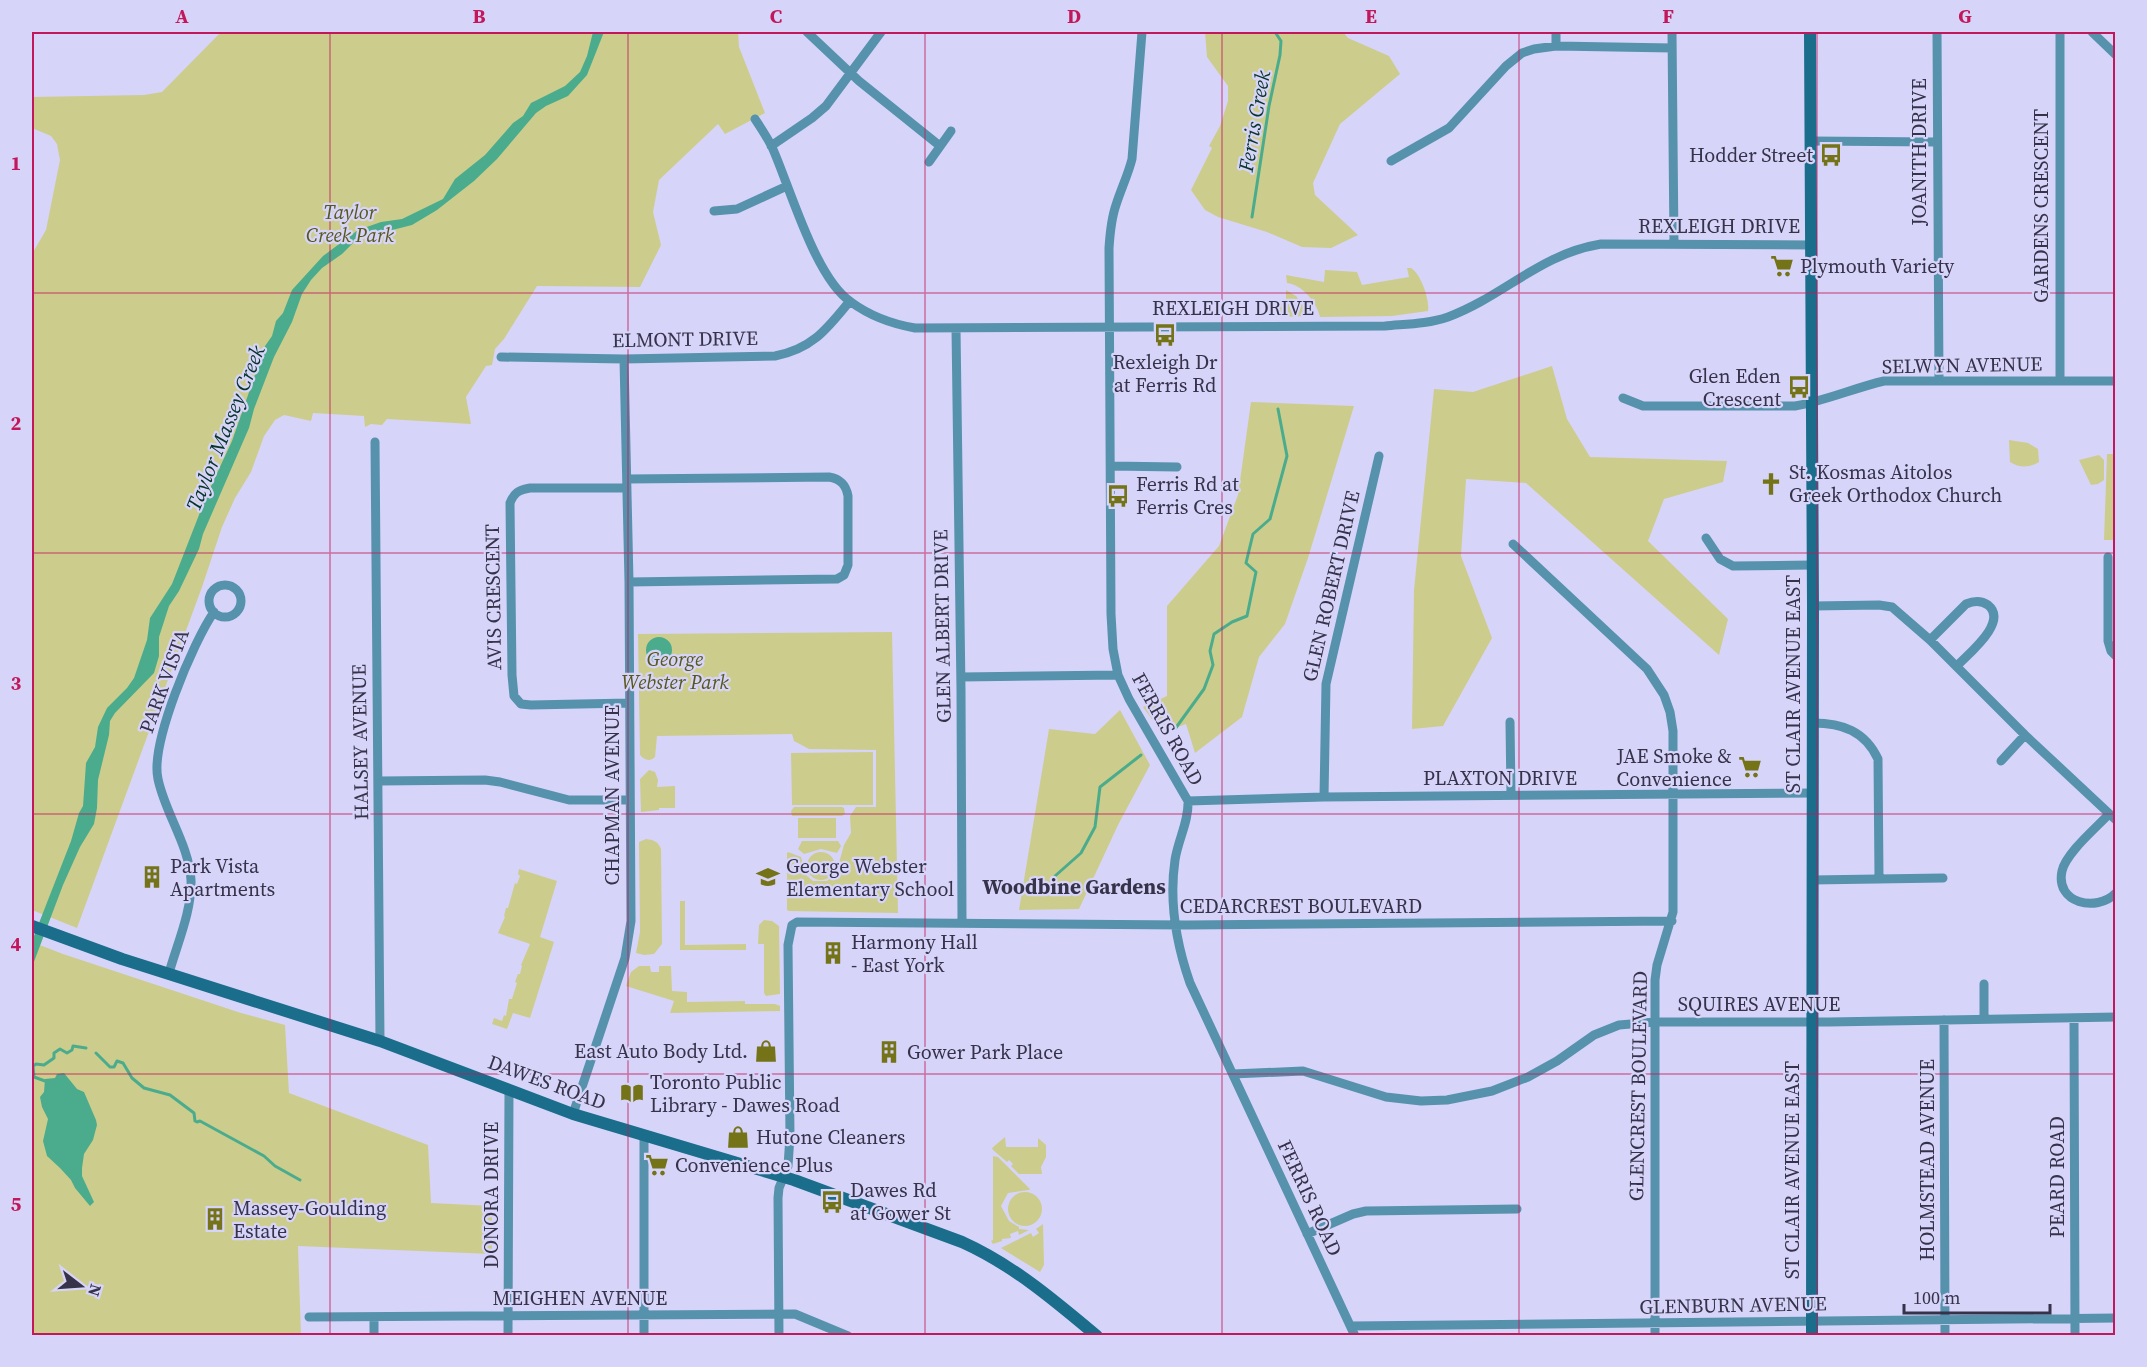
<svg xmlns="http://www.w3.org/2000/svg" width="2147" height="1367" viewBox="0 0 2147 1367" font-family="'Source Serif 4',serif">
<rect width="100%" height="100%" fill="#d7d4f9"/>
<!-- green -->
<path fill="#cccd8c" d="M 221,32 L 738,32 L 739,47 L 765,113 L 725,134 L 718,124 L 659,180 L 653,212 L 661,245 L 640,287 L 537,286 L 504,339 L 495,349 L 492,365 L 486,366 L 466,397 L 471,424 L 387,419 L 382,425 L 371,424 L 365,427 L 364,416 L 313,413 L 311,421 L 284,415 L 275,420 L 264,436 L 251,472 L 235,498 L 222,527 L 202,587 L 77,928 L 32,910 L 32,254 L 46,230 L 60,160 L 57,144 L 51,136 L 32,128 L 32,97 L 144,95 L 162,92 Z
M 1205,32 L 1343,32 L 1348,38 L 1389,56 L 1400,74 L 1340,124 L 1313,183 L 1315,195 L 1358,235 L 1331,248 L 1302,247 L 1267,232 L 1218,217 L 1205,210 L 1191,190 L 1212,148 L 1209,146 L 1220,126 L 1228,101 L 1228,86 L 1207,57 Z
M 1407,268 L 1411,268 C 1421,274 1430,300 1428,311 L 1392,316 L 1320,317 C 1317,302 1301,284 1287,283 L 1286,275 L 1324,282 L 1325,270 L 1357,272 L 1362,285 L 1409,277 Z
M 1286,290 L 1296,296 L 1311,316 L 1276,317 L 1276,300 L 1286,300 Z
M 1552,366 L 1567,419 L 1590,457 L 1727,461 L 1723,482 L 1664,499 L 1648,541 L 1728,619 L 1719,655 L 1526,483 L 1466,479 L 1461,556 L 1492,638 L 1443,726 L 1412,729 L 1414,590 L 1434,389 L 1473,392 Z
M 1251,402 L 1354,406 L 1308,558 L 1285,624 L 1259,657 L 1242,717 L 1195,753 L 1186,724 L 1162,733 L 1143,707 L 1167,696 L 1167,606 L 1219,546 L 1238,495 Z
M 2009,440 L 2028,443 L 2038,449 L 2039,462 C 2029,468 2020,468 2010,462 Z
M 2107,454 L 2115,454 L 2115,540 L 2104,540 Z
M 2099,455 L 2104,460 L 2104,480 L 2098,484 L 2091,485 L 2079,460 Z
M 892,632 L 898,913 L 789,911 L 787,910 L 787,853 L 788,852 L 801,857 L 806,875 L 813,881 L 827,881 L 833,876 L 837,870 L 844,845 L 851,833 L 850,816 L 856,807 L 876,807 L 876,750 L 809,749 L 794,741 L 792,734 L 657,736 L 655,757 C 650,762 644,760 640,755 L 638,634 Z
M 1120,710 L 1150,765 L 1118,825 L 1079,909 L 1019,910 L 1049,729 L 1095,734 Z
M 873,752 L 873,805 L 792,805 L 791,753 Z
M 649,770 L 655,772 L 658,780 L 657,787 L 675,786 L 675,808 L 659,808 L 659,810 L 641,812 L 640,779 Z
M 794,807 L 842,807 L 844,808 L 845,814 L 842,816 L 792,816 L 791,811 Z
M 798,818 L 836,818 L 836,838 L 798,838 Z
M 646,839 C 653,840 658,841 661,849 L 662,944 L 654,954 L 644,955 L 636,953 L 640,932 L 639,842 Z
M 802,841 L 838,841 L 841,846 L 837,853 L 821,849 L 804,854 L 798,849 Z
M807 866a14 14 0 1 1 28 0a14 14 0 1 1-28 0Z
M 519,869 L 557,881 L 540,937 L 554,942 L 530,1018 L 513,1013 L 507,1029 L 492,1024 L 494,1018 L 502,1021 L 504,1015 L 506,1016 L 509,999 L 512,999 L 517,983 L 515,982 L 518,974 L 520,974 L 522,966 L 521,965 L 530,944 L 498,933 L 505,917 L 504,916 L 506,908 L 508,908 L 515,883 L 517,884 L 520,876 L 518,874 Z
M 680,901 L 685,901 L 685,945 L 746,944 L 746,950 L 680,950 Z
M 764,920 L 772,921 L 779,926 L 780,994 L 766,996 L 764,993 L 764,944 L 758,944 L 759,925 Z
M 32,942 L 63,954 L 241,1013 L 285,1025 L 289,1093 L 428,1145 L 431,1203 L 492,1206 L 492,1254 L 298,1246 L 301,1335 L 32,1335 Z
M 639,966 L 650,966 L 651,972 L 659,972 L 659,966 L 671,966 L 672,991 L 687,992 L 687,1002 L 745,1001 L 745,1004 L 775,1004 L 780,1006 L 780,1011 L 670,1013 L 674,1001 L 626,986 L 631,972 Z
M 1005,1137 L 1006,1147 L 1038,1147 L 1038,1138 L 1046,1145 L 1046,1157 L 1041,1167 L 1042,1174 L 1019,1174 L 1011,1166 L 1013,1164 L 1009,1160 L 1007,1162 L 993,1150 L 992,1148 Z
M 993,1156 L 998,1157 L 1030,1189 L 1029,1190 L 1008,1193 L 1001,1206 L 1009,1221 L 1019,1227 L 1019,1229 L 1029,1230 L 1019,1235 L 1018,1231 L 1010,1234 L 1011,1238 L 1002,1239 L 1002,1241 L 993,1244 L 991,1241 L 993,1240 Z
M1008 1209a17 17 0 1 1 34 0a17 17 0 1 1-34 0Z
M 1043,1224 L 1044,1265 L 1040,1272 L 1001,1248 L 1031,1233 L 1033,1237 L 1039,1233 L 1036,1229 Z"/>
<!-- water -->
<path fill="#4bac8d" d="M 593,32 L 604,32 L 587,75 L 568,96 L 546,106 L 536,113 L 497,159 L 474,181 L 437,210 L 412,225 L 357,239 L 342,254 L 322,268 L 311,280 L 302,294 L 292,322 L 274,357 L 254,409 L 249,428 L 203,534 L 199,549 L 179,591 L 169,606 L 159,637 L 159,656 L 154,673 L 115,713 L 110,721 L 109,735 L 98,780 L 97,808 L 94,824 L 80,847 L 63,885 L 32,967 L 32,941 L 71,841 L 79,813 L 83,806 L 86,763 L 95,747 L 98,727 L 107,708 L 127,688 L 134,678 L 147,640 L 150,618 L 172,584 L 206,497 L 232,441 L 265,346 L 272,336 L 276,321 L 283,313 L 292,290 L 323,256 L 358,230 L 381,222 L 402,219 L 443,199 L 455,179 L 485,155 L 513,123 L 523,116 L 531,103 L 565,86 L 580,72 L 587,56 Z
M646 650a13 13 0 1 1 26 0a13 13 0 1 1-26 0Z
M 64,1073 L 77,1089 L 84,1092 L 96,1120 L 97,1125 L 93,1140 L 84,1154 L 82,1168 L 82,1176 L 94,1202 L 90,1206 L 75,1188 L 71,1180 L 60,1168 L 47,1156 L 43,1141 L 48,1119 L 42,1107 L 40,1097 L 44,1092 L 45,1079 L 55,1078 L 57,1074 Z"/>
<g fill="none" stroke-linecap="round" stroke-linejoin="round">
<!-- stream -->
<path stroke="#4bac8d" stroke-width="3" d="M 1252,217 L 1269,106 L 1280,55 L 1281,41 L 1275,32
M 1175,729 L 1204,689 L 1213,665 L 1210,651 L 1214,634 L 1232,622 L 1247,616 L 1256,572 L 1246,563 L 1253,534 L 1270,519 L 1287,456 L 1278,409
M 1055,876 L 1081,853 L 1095,827 L 1100,787 L 1141,755
M 96,1053 L 110,1067 L 114,1067 L 117,1061 L 123,1063 L 132,1078 L 144,1088 L 170,1095 L 194,1113 L 195,1121 L 197,1122 L 200,1121 L 264,1156 L 275,1166 L 300,1180
M 45,1081 L 34,1077 L 33,1066 L 36,1064 L 44,1065 L 54,1058 L 54,1053 L 60,1049 L 67,1053 L 72,1050 L 73,1046 L 86,1048"/>
<!-- street -->
<path stroke="#5792ad" stroke-width="9" d="M 807,32 L 859,81 L 940,146
M 1142,32 L 1132,159 C 1128,175 1121,189 1116,205 C 1111,219 1110,233 1109,248 L 1111,614 L 1113,649 L 1118,675 L 1129,699 L 1188,801 C 1189,821 1178,840 1175,860 C 1169,901 1176,943 1190,983 L 1355,1336
M 1556,32 L 1556,46
M 1672,32 L 1674,244
M 1937,32 L 1939,381
M 2092,32 L 2116,55
M 755,119 C 761,128 767,137 772,147 C 790,187 815,278 851,302 C 870,316 892,324 915,328 L 1385,326 C 1406,324 1428,324 1448,317 C 1504,296 1540,254 1601,244 L 1812,245
M 1811,141 L 1936,142
M 771,146 L 812,118 L 826,106 L 881,32
M 1391,161 L 1449,128 L 1506,66 L 1522,53 L 1534,49 L 1556,46 L 1672,48
M 929,162 L 951,131
M 714,211 L 737,209 L 787,186
M 956,329 L 961,690 L 962,922
M 501,357 L 624,359 L 775,356 C 812,349 827,329 849,302
M 2060,381 L 2060,32
M 1623,398 L 1643,406 L 1795,406 C 1825,401 1854,388 1884,381 L 2116,381
M 375,442 L 380,1041
M 1111,466 L 1177,467
M 627,479 L 829,477 C 841,479 846,485 848,496 L 848,565 L 844,575 L 837,579 L 629,582
M 627,488 L 530,488 C 518,490 514,493 510,503 L 512,675 L 514,696 L 521,704 L 531,705 L 629,703
M 1706,538 L 1720,559 L 1733,566 L 1812,565
M 1513,544 L 1647,669 L 1664,695 L 1670,712 L 1673,731 L 1673,912 L 1657,965 L 1655,980 L 1655,1336
M 2108,557 L 2108,641 L 2111,651 L 2116,656
M209 601a16 16 0 1 1 32 0a16 16 0 1 1-32 0Z
M 1813,606 L 1879,605 L 1892,607 L 1930,640 L 2025,735 L 2116,820
M 1930,640 L 1966,604 C 1973,601 1981,600 1988,605 C 2009,622 1968,654 1957,666
M 961,677 L 1118,675
M 1510,722 L 1511,795
M 1813,723 C 1842,723 1865,731 1878,759 L 1879,878
M 2001,761 L 2025,735
M 379,781 L 485,780 L 500,782 L 569,800 L 630,800
M 1324,797 L 1326,684 L 1379,456
M 1188,801 L 1324,797 L 1813,793
M 2109,814 C 2096,828 2066,853 2062,871 C 2055,903 2096,913 2116,893
M 1812,880 L 1943,878
M 169,973 C 177,944 192,911 191,880 C 189,845 165,813 158,779 C 150,744 193,642 214,612
M 2074,1018 L 2075,1336
M 1984,1019 L 1984,984
M 1944,1020 L 1945,1336
M 1233,1074 L 1303,1071 L 1386,1097 L 1421,1101 L 1447,1100 L 1492,1091 L 1528,1077 L 1557,1061 L 1594,1035 L 1619,1025 L 1655,1022 L 1829,1022 L 2116,1017
M 573,1114 L 625,958 L 631,921 L 629,582 L 624,359
M 644,1135 L 644,1336
M 1307,1234 L 1353,1214 L 1366,1211 L 1517,1209
M 309,1317 L 795,1314 L 848,1336
M 1351,1326 L 2116,1318
M 374,1336 L 374,1317
M 508,1336 L 509,1090
M 779,1336 L 778,1198 L 779,1188 L 788,1166 L 790,1136 L 788,945 L 792,925 L 797,922 L 1186,925 L 1672,921"/>
<!-- secondary -->
<path stroke="#1b6d8c" stroke-width="12" d="M 1810,32 L 1813,606 L 1812,1336
M 32,926 L 122,959 L 380,1041 L 573,1114 L 794,1180 L 962,1242 C 1013,1265 1054,1300 1097,1336"/>
</g>
<!-- grid -->
<path fill="none" stroke="#c2185b" stroke-width="1.5" stroke-opacity="0.55" d="M 330,32 L 330,1336M 628,32 L 628,1336M 925,32 L 925,1336M 1222,32 L 1222,1336M 1519,32 L 1519,1336M 1817,32 L 1817,1336M 32,293 L 2116,293M 32,553 L 2116,553M 32,814 L 2116,814M 32,1074 L 2116,1074"/>
<!-- icons -->
<defs>
<g id="bus-bare" transform="scale(1.8)"><path d="M-5-6H5V4H4V6H2V4H-2V6H-4V4H-5ZM-3.5-4V0h7V-4ZM-3.5 1.2v1.5H-2V1.2ZM2 1.2v1.5H3.5V1.2Z" fill="#747317" stroke="#d7d4f9" stroke-width="2.5" paint-order="stroke"/></g>
<g id="supermarket-bare" transform="scale(1.8)"><path d="M-6-5.5h2.5l.6 2H6L4.5 2H-2.5L-4.4-4H-6ZM-1.5 3.2a1.3 1.3 0 1 0 .1 0ZM3 3.2a1.3 1.3 0 1 0 .1 0Z" fill="#747317" stroke="#d7d4f9" stroke-width="2.5" paint-order="stroke"/></g>
<g id="church-bare" transform="scale(1.8)"><path d="M-1.2-6h2.4v3.5h3.3v2.4h-3.3V6h-2.4V-.1h-3.3v-2.4h3.3Z" fill="#747317" stroke="#d7d4f9" stroke-width="2.5" paint-order="stroke"/></g>
<g id="building-bare" transform="scale(1.8)"><path d="M-4-6H4V6H1V3H-1V6H-4ZM-2.5-4.3h1.7v1.8h-1.7ZM.8-4.3h1.7v1.8H.8ZM-2.5-1h1.7V.8h-1.7ZM.8-1h1.7V.8H.8Z" fill="#747317" stroke="#d7d4f9" stroke-width="2.5" paint-order="stroke"/></g>
<g id="school-bare" transform="scale(1.8)"><path d="M0-5L7-2L0 1L-7-2ZM-4 1L0 2.5L4 1V4Q0 6-4 4Z" fill="#747317" stroke="#d7d4f9" stroke-width="2.5" paint-order="stroke"/></g>
<g id="shop-bare" transform="scale(1.8)"><path d="M-5-2.5h2.3a2.7 3.5 0 0 1 5.4 0H5L5.5 6h-11ZM-1.5-2.5h3a1.5 2.3 0 0 0-3 0Z" fill="#747317" stroke="#d7d4f9" stroke-width="2.5" paint-order="stroke"/></g>
<g id="library-bare" transform="scale(1.8)"><path d="M-6-4Q-3-5.5-.7-3.5V5Q-3 3-6 4ZM6-4Q3-5.5 .7-3.5V5Q3 3 6 4Z" fill="#747317" stroke="#d7d4f9" stroke-width="2.5" paint-order="stroke"/></g>
</defs>
<g fill-rule="evenodd">
<use href="#bus-bare" x="1831" y="155"/>
<use href="#supermarket-bare" x="1782" y="266"/>
<use href="#bus-bare" x="1165" y="335"/>
<use href="#bus-bare" x="1799" y="387"/>
<use href="#church-bare" x="1771" y="484"/>
<use href="#bus-bare" x="1118" y="496"/>
<use href="#supermarket-bare" x="1750" y="767"/>
<use href="#building-bare" x="152" y="877"/>
<use href="#school-bare" x="768" y="877"/>
<use href="#building-bare" x="833" y="953"/>
<use href="#shop-bare" x="766" y="1051"/>
<use href="#building-bare" x="889" y="1052"/>
<use href="#library-bare" x="632" y="1093"/>
<use href="#shop-bare" x="738" y="1137"/>
<use href="#supermarket-bare" x="657" y="1165"/>
<use href="#bus-bare" x="832" y="1202"/>
<use href="#building-bare" x="215" y="1219"/>
</g>
<g text-anchor="middle" dominant-baseline="central" stroke-width="4.5" stroke-linejoin="round" paint-order="stroke">
<!-- street labels -->
<g font-size="20" fill="#35324a" stroke="#d7d4f9">
<text transform="translate(1919 152) rotate(-90)">JOANITH DRIVE</text>
<text transform="translate(2041 206) rotate(-90)">GARDENS CRESCENT</text>
<text x="1719" y="226">REXLEIGH DRIVE</text>
<text x="1233" y="308">REXLEIGH DRIVE</text>
<text transform="translate(685 339) rotate(-1)">ELMONT DRIVE</text>
<text transform="translate(1962 365) rotate(-1)">SELWYN AVENUE</text>
<text transform="translate(1331 586) rotate(-77)">GLEN ROBERT DRIVE</text>
<text transform="translate(493 597) rotate(-91)">AVIS CRESCENT</text>
<text transform="translate(942 626) rotate(-91)">GLEN ALBERT DRIVE</text>
<text transform="translate(164 681) rotate(-70)">PARK VISTA</text>
<text transform="translate(1793 684) rotate(-90)">ST CLAIR AVENUE EAST</text>
<text transform="translate(1168 729) rotate(61)">FERRIS ROAD</text>
<text transform="translate(360 742) rotate(-91)">HALSEY AVENUE</text>
<text x="1500" y="778">PLAXTON DRIVE</text>
<text transform="translate(612 795) rotate(-90)">CHAPMAN AVENUE</text>
<text x="1301" y="906">CEDARCREST BOULEVARD</text>
<text x="1759" y="1004">SQUIRES AVENUE</text>
<text transform="translate(547 1082) rotate(20)">DAWES ROAD</text>
<text transform="translate(1638 1086) rotate(-89)">GLENCREST BOULEVARD</text>
<text transform="translate(1927 1160) rotate(-90)">HOLMSTEAD AVENUE</text>
<text transform="translate(1792 1170) rotate(-90)">ST CLAIR AVENUE EAST</text>
<text transform="translate(2057 1177) rotate(-90)">PEARD ROAD</text>
<text transform="translate(491 1195) rotate(-90)">DONORA DRIVE</text>
<text transform="translate(1310 1198) rotate(65)">FERRIS ROAD</text>
<text x="580" y="1298">MEIGHEN AVENUE</text>
<text transform="translate(1733 1305) rotate(-1)">GLENBURN AVENUE</text>
</g>
<!-- poi labels -->
<g font-size="20" fill="#35324a" stroke="#d7d4f9" text-anchor="start">
<text x="1813" y="155" text-anchor="end">Hodder Street</text>
<text x="1800" y="266">Plymouth Variety</text>
<text x="1165" y="362" text-anchor="middle">Rexleigh Dr<tspan x="1165" dy="23">at Ferris Rd</tspan></text>
<text x="1781" y="376" text-anchor="end">Glen Eden<tspan x="1781" dy="23">Crescent</tspan></text>
<text x="1789" y="472">St. Kosmas Aitolos<tspan x="1789" dy="23">Greek Orthodox Church</tspan></text>
<text x="1136" y="484">Ferris Rd at<tspan x="1136" dy="23">Ferris Cres</tspan></text>
<text x="1732" y="756" text-anchor="end">JAE Smoke &amp;<tspan x="1732" dy="23">Convenience</tspan></text>
<text x="170" y="866">Park Vista<tspan x="170" dy="23">Apartments</tspan></text>
<text x="786" y="866">George Webster<tspan x="786" dy="23">Elementary School</tspan></text>
<text x="851" y="942">Harmony Hall<tspan x="851" dy="23">- East York</tspan></text>
<text x="748" y="1051" text-anchor="end">East Auto Body Ltd.</text>
<text x="907" y="1052">Gower Park Place</text>
<text x="650" y="1082">Toronto Public<tspan x="650" dy="23">Library - Dawes Road</tspan></text>
<text x="756" y="1137">Hutone Cleaners</text>
<text x="675" y="1165">Convenience Plus</text>
<text x="850" y="1190">Dawes Rd<tspan x="850" dy="23">at Gower St</tspan></text>
<text x="233" y="1208">Massey-Goulding<tspan x="233" dy="23">Estate</tspan></text>
</g>
<!-- park labels -->
<g font-size="20" font-style="italic" fill="#57571b" stroke="#d7d4f9">
<text x="350" y="212">Taylor<tspan x="350" dy="23">Creek Park</tspan></text>
<text x="675" y="659">George<tspan x="675" dy="23">Webster Park</tspan></text>
</g>
<!-- water labels -->
<g font-size="21" font-style="italic" fill="#063427" stroke="#d7d4f9">
<text transform="translate(1254 121) rotate(-80)">Ferris Creek</text>
<text transform="translate(225 428) rotate(-68)">Taylor Massey Creek</text>
</g>
<!-- neighbourhood labels -->
<g font-size="21" font-weight="bold" fill="#35324a" stroke="#d7d4f9">
<text x="1074" y="886">Woodbine Gardens</text>
</g>
</g>
<!-- border -->
<rect width="2147" height="1367" fill="none" stroke="#d7d4f9" stroke-width="66"/>
<!-- north arrow -->
<g transform="translate(81 1286) rotate(107)" stroke="#d7d4f9" stroke-width="4.5" paint-order="stroke">
<path d="M0-4.5L10 22L0 15L-10 22Z" fill="#35324a"/>
<text y="-9" font-size="16" font-weight="bold" text-anchor="middle" fill="#35324a">N</text>
</g>
<!-- scale -->
<path d="M1904 1304v9h146v-9" fill="none" stroke="#35324a" stroke-width="3"/>
<text x="1913" y="1304" font-size="18" fill="#35324a" stroke="#d7d4f9" stroke-width="4.5" paint-order="stroke">100 m</text>
<rect x="33" y="33" width="2081" height="1301" fill="none" stroke="#c2185b" stroke-width="2"/>
<g font-size="20" text-anchor="middle" font-weight="bold" fill="#c2185b">
<text x="182" y="23">A</text>
<text x="479" y="23">B</text>
<text x="776" y="23">C</text>
<text x="1074" y="23">D</text>
<text x="1371" y="23">E</text>
<text x="1668" y="23">F</text>
<text x="1965" y="23">G</text>
<text x="16" y="170">1</text>
<text x="16" y="430">2</text>
<text x="16" y="690">3</text>
<text x="16" y="951">4</text>
<text x="16" y="1211">5</text>
</g>
</svg>
